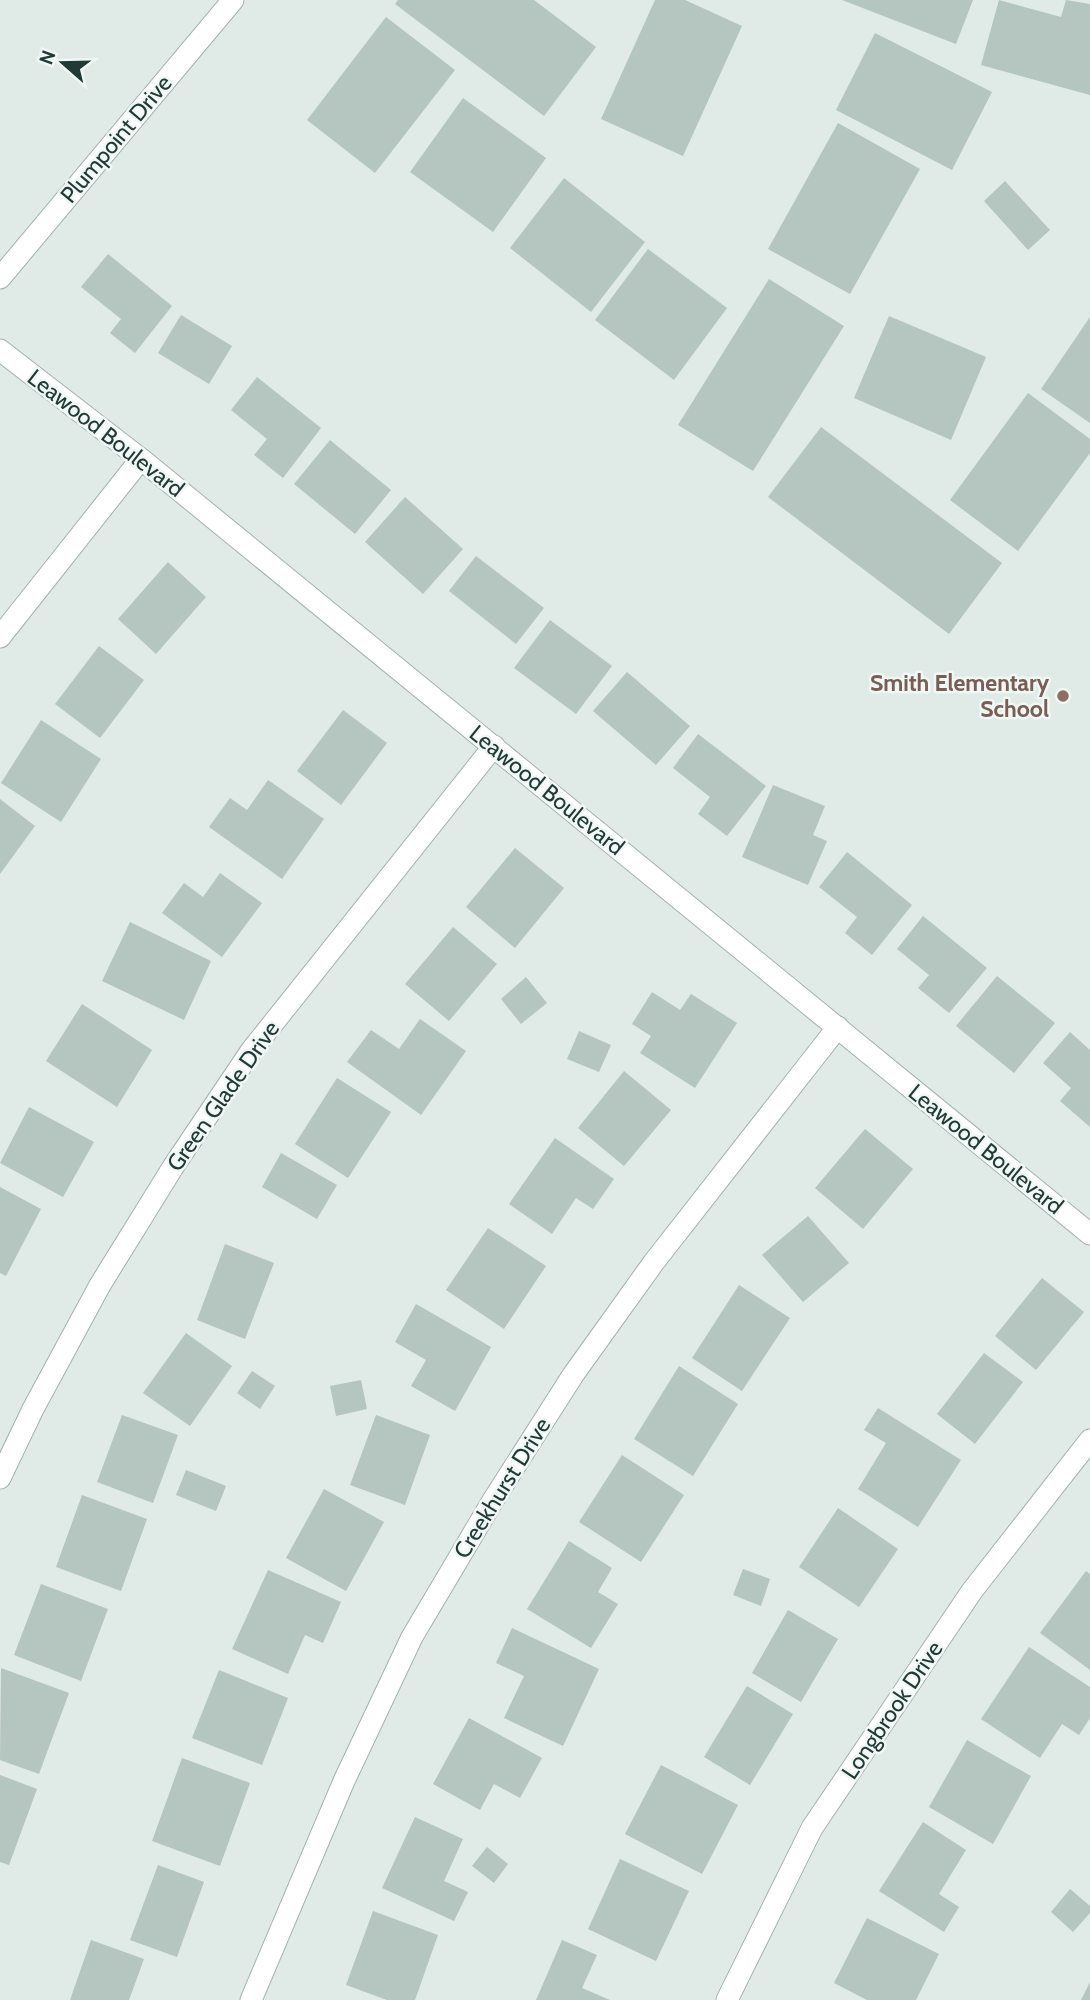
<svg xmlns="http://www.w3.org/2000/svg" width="1090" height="2000" viewBox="0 0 1090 2000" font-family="Cabin,sans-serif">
<rect width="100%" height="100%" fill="#e0eae7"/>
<!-- building -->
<path fill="#b5c5c0" d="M 398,0 L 534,0 L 596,47 L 544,116 L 395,4 Z
M 655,0 L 685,0 L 742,26 L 683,156 L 601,119 Z
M 842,0 L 973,0 L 956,44 Z
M 999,0 L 1061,17 L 1066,0 L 1090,4 L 1090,95 L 981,65 Z
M 386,17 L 455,70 L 375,173 L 307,120 Z
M 875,33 L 992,92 L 952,170 L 836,110 Z
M 463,98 L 546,158 L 493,232 L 410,172 Z
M 838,123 L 920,169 L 850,294 L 768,249 Z
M 564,178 L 645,242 L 591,312 L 510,248 Z
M 1005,181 L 1050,230 L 1028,250 L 984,201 Z
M 648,249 L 727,308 L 674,380 L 595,320 Z
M 108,254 L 172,306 L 135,353 L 110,333 L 121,319 L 81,287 Z
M 769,279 L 844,326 L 753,471 L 678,425 Z
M 181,315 L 232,346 L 209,384 L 158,353 Z
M 889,316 L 986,357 L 951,440 L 854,398 Z
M 1090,317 L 1090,423 L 1041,389 Z
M 257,377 L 321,428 L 283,478 L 254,455 L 267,439 L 231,410 Z
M 1028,393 L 1090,439 L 1090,453 L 1018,551 L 950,500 Z
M 821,427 L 1002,563 L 949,634 L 768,497 Z
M 330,440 L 391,490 L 355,534 L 294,484 Z
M 405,497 L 463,549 L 423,594 L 365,542 Z
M 476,556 L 544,608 L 516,644 L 449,591 Z
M 168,562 L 206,597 L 156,654 L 118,619 Z
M 550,620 L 612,666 L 576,714 L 514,668 Z
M 99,646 L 144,680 L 100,738 L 55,704 Z
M 627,672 L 690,726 L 656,765 L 593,711 Z
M 343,710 L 387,743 L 341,805 L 297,771 Z
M 41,720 L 101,759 L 61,822 L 1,783 Z
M 698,734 L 766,786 L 727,836 L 698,814 L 710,797 L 673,768 Z
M 268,780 L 324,819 L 282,879 L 209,827 L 230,798 L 247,810 Z
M 773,785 L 825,806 L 813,835 L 827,841 L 808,885 L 742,857 Z
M 0,799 L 35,826 L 0,874 Z
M 515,848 L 564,888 L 515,948 L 466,907 Z
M 847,852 L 912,905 L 872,955 L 845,933 L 857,917 L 819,887 Z
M 220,873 L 262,903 L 222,957 L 162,913 L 184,883 L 203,897 Z
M 923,916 L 987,968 L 949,1013 L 918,988 L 929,975 L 897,949 Z
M 130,922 L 211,961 L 184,1020 L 102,981 Z
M 453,927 L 497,964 L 449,1021 L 405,984 Z
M 997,976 L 1055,1023 L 1014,1073 L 956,1026 Z
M 526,977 L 547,1003 L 521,1024 L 501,999 Z
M 652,992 L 680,1010 L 691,994 L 737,1023 L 695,1088 L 640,1053 L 651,1036 L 632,1024 Z
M 82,1004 L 152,1050 L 117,1107 L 46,1061 Z
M 420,1019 L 466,1051 L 421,1115 L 347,1062 L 371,1030 L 399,1049 Z
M 579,1031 L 611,1045 L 599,1072 L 567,1059 Z
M 1070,1032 L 1090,1050 L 1090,1127 L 1060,1101 L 1071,1088 L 1043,1063 Z
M 624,1071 L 671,1110 L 624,1166 L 578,1128 Z
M 337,1078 L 391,1112 L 348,1178 L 295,1144 Z
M 29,1107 L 94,1142 L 63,1197 L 0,1163 Z
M 865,1129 L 913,1169 L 863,1229 L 815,1188 Z
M 555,1138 L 614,1179 L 593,1209 L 576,1198 L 552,1234 L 509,1204 Z
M 281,1153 L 337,1185 L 317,1219 L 262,1187 Z
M 0,1187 L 41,1209 L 6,1276 L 0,1273 Z
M 808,1216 L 849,1263 L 803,1302 L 762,1255 Z
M 488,1228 L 546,1266 L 504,1329 L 446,1290 Z
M 225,1244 L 274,1263 L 245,1339 L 197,1320 Z
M 1042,1278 L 1084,1312 L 1036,1370 L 995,1336 Z
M 739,1285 L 790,1318 L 742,1391 L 692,1358 Z
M 416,1304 L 491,1347 L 455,1411 L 411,1386 L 426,1360 L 395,1342 Z
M 186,1333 L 232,1366 L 190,1426 L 143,1393 Z
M 984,1353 L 1023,1382 L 975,1444 L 937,1414 Z
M 679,1366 L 738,1404 L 693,1476 L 634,1439 Z
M 252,1371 L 275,1386 L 260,1409 L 237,1393 Z
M 361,1380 L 367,1409 L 336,1416 L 330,1386 Z
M 878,1408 L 961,1460 L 918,1527 L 858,1489 L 886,1443 L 864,1430 Z
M 122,1415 L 178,1435 L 153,1503 L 97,1482 Z
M 376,1415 L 430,1435 L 405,1505 L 350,1485 Z
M 622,1455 L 684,1495 L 641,1562 L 579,1522 Z
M 186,1470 L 226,1486 L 216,1511 L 176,1495 Z
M 324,1489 L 384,1522 L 346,1591 L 286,1558 Z
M 82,1495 L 147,1519 L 121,1591 L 56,1567 Z
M 838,1508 L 898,1549 L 859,1607 L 799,1567 Z
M 569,1541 L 612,1568 L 598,1592 L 618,1604 L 591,1648 L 527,1609 Z
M 743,1569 L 770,1579 L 761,1606 L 733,1595 Z
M 268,1570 L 341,1602 L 323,1643 L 305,1635 L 288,1674 L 232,1649 Z
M 1086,1571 L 1090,1574 L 1090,1670 L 1040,1633 Z
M 41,1584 L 108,1609 L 81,1681 L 14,1655 Z
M 788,1610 L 838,1639 L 801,1702 L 752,1673 Z
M 512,1628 L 599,1669 L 563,1746 L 504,1718 L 524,1676 L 496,1663 Z
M 1029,1647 L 1090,1687 L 1090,1718 L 1079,1735 L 1062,1724 L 1040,1758 L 981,1719 Z
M 1,1668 L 69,1693 L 39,1774 L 0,1760 Z
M 219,1670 L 288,1698 L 262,1765 L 192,1738 Z
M 747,1686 L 793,1714 L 750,1785 L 704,1757 Z
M 469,1718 L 542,1758 L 520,1798 L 494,1784 L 480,1810 L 433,1784 Z
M 967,1740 L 1031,1776 L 993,1844 L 929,1807 Z
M 182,1758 L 250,1783 L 220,1866 L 152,1841 Z
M 661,1765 L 738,1805 L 702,1874 L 625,1834 Z
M 0,1775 L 37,1789 L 9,1865 L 0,1862 Z
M 415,1817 L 463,1839 L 444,1881 L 468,1892 L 454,1921 L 382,1888 Z
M 923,1822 L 966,1850 L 939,1894 L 959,1907 L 944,1932 L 879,1891 Z
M 487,1847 L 508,1864 L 494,1883 L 472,1866 Z
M 620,1859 L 689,1891 L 656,1961 L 588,1929 Z
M 158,1865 L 204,1882 L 177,1957 L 130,1940 Z
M 1070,1889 L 1090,1906 L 1090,1913 L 1073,1932 L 1051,1912 Z
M 373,1911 L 438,1935 L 415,2000 L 387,2000 L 346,1985 Z
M 867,1918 L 939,1954 L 916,2000 L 867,2000 L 834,1983 Z
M 91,1940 L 144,1959 L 129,2000 L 70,2000 Z
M 562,1940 L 597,1955 L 582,1988 L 610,2000 L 536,2000 Z
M 1090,1982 L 1090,2000 L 1081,2000 Z"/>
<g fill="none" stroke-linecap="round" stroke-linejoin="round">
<!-- minor casing -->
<g stroke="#a3b2ae" stroke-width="23">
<path id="minor" d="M 0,278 L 233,0
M 0,637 L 141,459
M 0,1478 L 33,1409 L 100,1285 L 173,1167 L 251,1051 L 494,746
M 251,2000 L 344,1781 L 412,1637 L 492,1502 L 573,1375 L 654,1262 L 838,1027
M 727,2000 L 812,1828 L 972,1591 L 1090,1440"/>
</g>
<!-- tertiary casing -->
<g stroke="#a3b2ae" stroke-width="23">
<path id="tertiary" d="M 0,350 L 141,459 L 1090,1234"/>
</g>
<!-- minor -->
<use href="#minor" stroke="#fff" stroke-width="21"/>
<!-- tertiary -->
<use href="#tertiary" stroke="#fff" stroke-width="21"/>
</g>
<!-- markers -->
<circle fill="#8d6e63" stroke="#f0f7f4" stroke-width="2.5" cx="1063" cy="696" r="7"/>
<g text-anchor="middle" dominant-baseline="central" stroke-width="5" stroke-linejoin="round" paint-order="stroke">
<!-- street labels -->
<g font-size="23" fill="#213a36" stroke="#f0f7f4">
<text transform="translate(116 139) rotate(-50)">Plumpoint Drive</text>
<text transform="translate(106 433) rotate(38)">Leawood Boulevard</text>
<text transform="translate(547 790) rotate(39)">Leawood Boulevard</text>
<text transform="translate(223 1096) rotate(-55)">Green Glade Drive</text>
<text transform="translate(986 1149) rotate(39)">Leawood Boulevard</text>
<text transform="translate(502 1488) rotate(-58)">Creekhurst Drive</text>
<text transform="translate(892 1710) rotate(-56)">Longbrook Drive</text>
</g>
<!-- education labels -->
<g font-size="23" font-weight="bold" fill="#785e54" stroke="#f0f7f4" text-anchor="end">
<text x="1049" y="683">Smith Elementary<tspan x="1049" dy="26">School</tspan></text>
</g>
</g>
<!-- north arrow -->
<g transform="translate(63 63) rotate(290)" stroke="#f0f7f4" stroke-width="5" paint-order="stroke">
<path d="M0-5L12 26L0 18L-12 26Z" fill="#213a36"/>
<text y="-10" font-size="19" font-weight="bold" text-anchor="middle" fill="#213a36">N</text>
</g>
</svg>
